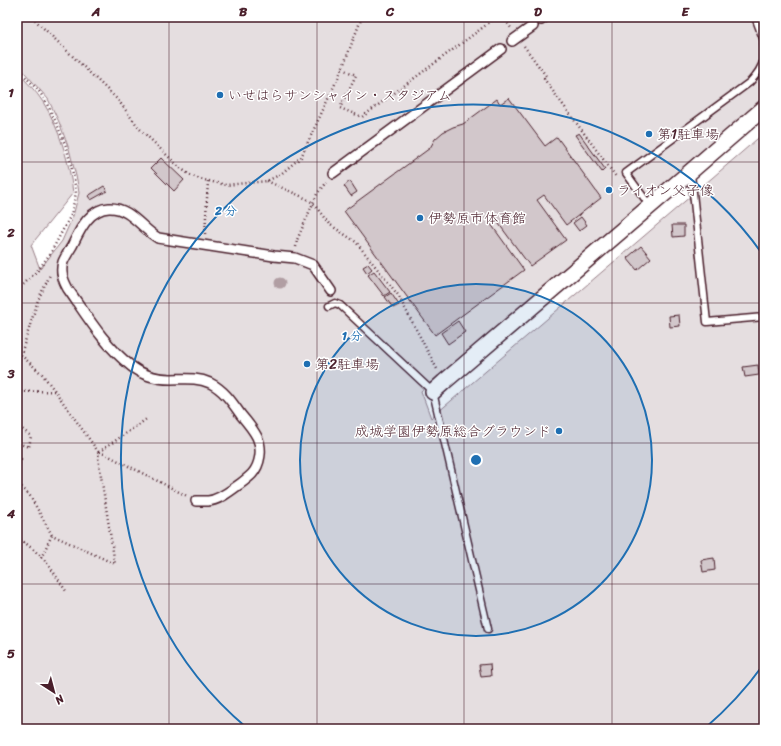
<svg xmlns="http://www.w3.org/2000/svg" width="781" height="746" viewBox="0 0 781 746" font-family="Sriracha,'Klee One',sans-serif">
<rect width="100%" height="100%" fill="#fff"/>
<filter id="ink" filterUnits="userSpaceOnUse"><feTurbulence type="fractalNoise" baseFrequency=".025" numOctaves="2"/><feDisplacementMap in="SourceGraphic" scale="8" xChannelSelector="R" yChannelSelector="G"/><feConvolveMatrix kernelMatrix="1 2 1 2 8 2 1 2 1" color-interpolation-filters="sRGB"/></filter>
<g filter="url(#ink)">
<!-- green -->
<path fill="#e5dee0" stroke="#987e86" d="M 17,17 L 764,17 L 764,98 L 421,391 L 431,418 L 712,178 L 764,133 L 764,729 L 17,729 L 17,72 C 26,81 36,91 43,102 C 59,127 70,164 73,193 L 31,245 L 40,269 L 62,241 L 73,216 L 79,193 L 77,180 L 69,149 L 59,122 L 48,99 L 17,64 Z"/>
<!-- building -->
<path fill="#d2c7cb" stroke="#4a1f2b" d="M 509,98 L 545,146 L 557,137 L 601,198 L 566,225 L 544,195 L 537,200 L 566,240 L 530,266 L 493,216 L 488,220 L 524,270 L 435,335 L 344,211 L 430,148 L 435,139 L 443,132 L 453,127 L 463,124 L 497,99 L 500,104 Z
M 579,133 L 605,169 L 602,172 L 575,135 Z
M 161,158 L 184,180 L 174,191 L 151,168 Z
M 350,181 L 357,192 L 351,196 L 344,186 Z
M 104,186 L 107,191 L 91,200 L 88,196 Z
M 581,217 L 587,225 L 579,231 L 573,223 Z
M 672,225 L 684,225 L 684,236 L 673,237 Z
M 641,246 L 651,258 L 637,270 L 627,258 Z
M 368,264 L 372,269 L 367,273 L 363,267 Z
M 374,271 L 390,292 L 384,296 L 368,275 Z
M 391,293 L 399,305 L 393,308 L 385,297 Z
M 679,315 L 680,326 L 670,327 L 669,316 Z
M 458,321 L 465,332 L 448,344 L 441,333 Z
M 758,365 L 759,375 L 745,377 L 743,367 Z
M 714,558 L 715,570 L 703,572 L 701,560 Z
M 490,664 L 491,676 L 481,677 L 479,665 Z"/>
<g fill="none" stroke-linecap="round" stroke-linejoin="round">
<!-- service casing -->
<g stroke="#4a1f2b" stroke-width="9">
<path id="service" d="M 755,17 L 764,41 L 764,45
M 691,174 L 707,322 L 764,317
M 650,206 L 626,173 L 750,82 C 757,74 762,68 764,58
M 329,306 L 335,303 L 340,305 L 433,392 L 488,629"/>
</g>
<!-- pedestrian casing -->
<g stroke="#4a1f2b" stroke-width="12">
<path id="pedestrian" d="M 541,20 L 545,17
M 512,41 L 533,26
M 333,173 L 501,49
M 196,501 C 200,501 204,501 208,501 C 220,500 231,490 240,484 C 244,481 248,478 252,474 C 260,465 263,449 257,437 C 253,429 247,422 241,415 C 232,402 224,390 210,383 C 197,377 184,379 171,379 C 156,379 142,375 131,366 C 104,345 87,316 68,289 C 63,280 60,272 63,262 C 65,257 69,251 72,246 C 80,230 89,209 109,208 C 130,207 142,229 158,238 L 274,256 L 295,258 L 313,265 L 331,291"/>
</g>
<!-- tertiary casing -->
<g stroke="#4a1f2b" stroke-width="18">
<path id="tertiary" d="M 433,392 L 444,382 L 690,172 L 764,108"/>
</g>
<!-- path -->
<path stroke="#4a1f2b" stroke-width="2.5" stroke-dasharray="1 3" stroke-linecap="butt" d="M 32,17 L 118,100 L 139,128 L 179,167 L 190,175 L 200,179 L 226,185 L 267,181 L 281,174 L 301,157 L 342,69 L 362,17
M 503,17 L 511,28
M 524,46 L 546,76 L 544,79 L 617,178
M 17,68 L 38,90 L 45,100 L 56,122 L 67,149 L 74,178 L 76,193 L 71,215 L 50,254 L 38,270 L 17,291
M 342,69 L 356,75 L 340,108 L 362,117 L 497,17
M 267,181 L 305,198 L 313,203 L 329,224 L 356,242 L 398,295 L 437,369
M 205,234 L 208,181
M 296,247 L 297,240 L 317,194 L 326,182
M 21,355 L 42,374 L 55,391
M 17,367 L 38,300 L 50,275
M 17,392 L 55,391 L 99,453 L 98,457 L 115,564 L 52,535 L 30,496 L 17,482
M 17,409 L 19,410 L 18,426 L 31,436 L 29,447 L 17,443
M 99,452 L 148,418
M 99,453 L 105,454 L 187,496
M 17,458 L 21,459 L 17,468
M 17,537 C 24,542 31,547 37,553 C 49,563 57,578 66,591
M 41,558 L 52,535"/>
<!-- service -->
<use href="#service" stroke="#fff" stroke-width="6"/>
<!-- pedestrian -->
<use href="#pedestrian" stroke="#fff" stroke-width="9"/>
<!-- tertiary -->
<use href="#tertiary" stroke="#fff" stroke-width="15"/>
</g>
<!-- trees -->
<circle fill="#b19ea3" cx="280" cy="283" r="5.5"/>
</g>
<!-- grid -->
<path fill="none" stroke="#4a1f2b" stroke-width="1" stroke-opacity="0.55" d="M 169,17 L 169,729M 317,17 L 317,729M 464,17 L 464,729M 612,17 L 612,729M 17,162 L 764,162M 17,303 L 764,303M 17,443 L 764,443M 17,584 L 764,584"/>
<!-- distance rings -->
<circle cx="476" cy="460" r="176" fill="#1f6fb2" fill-opacity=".12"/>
<g fill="none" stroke="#1f6fb2" stroke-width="2">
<circle cx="476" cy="460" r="176"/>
<path d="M763 665A353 353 0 0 1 705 728M247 728A353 353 0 1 1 763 255"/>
</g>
<!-- markers -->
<g fill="#1f6fb2" stroke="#fff" stroke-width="1.5">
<circle cx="220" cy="95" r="4"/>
<circle cx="649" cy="134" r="4"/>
<circle cx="609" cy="190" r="4"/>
<circle cx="420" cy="218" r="4"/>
<circle cx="307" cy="364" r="4"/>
<circle cx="559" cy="431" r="4"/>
</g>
<g text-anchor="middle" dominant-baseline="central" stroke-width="3" stroke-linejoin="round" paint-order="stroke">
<!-- poi labels -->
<g font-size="14" fill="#4a1f2b" stroke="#fff" text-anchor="start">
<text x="228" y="95">いせはらサンシャイン・スタジアム</text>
<text x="657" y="134">第1駐車場</text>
<text x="617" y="190">ライオン父子像</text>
<text x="428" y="218">伊勢原市体育館</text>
<text x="315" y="364">第2駐車場</text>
<text x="551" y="431" text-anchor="end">成城学園伊勢原総合グラウンド</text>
</g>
</g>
<circle cx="476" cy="460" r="6" fill="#1f6fb2" stroke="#fff" stroke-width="2"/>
<g font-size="12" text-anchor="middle" font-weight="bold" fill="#1f6fb2" stroke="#fff" stroke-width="3" stroke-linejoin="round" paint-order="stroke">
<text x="226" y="215">2 分</text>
<text x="352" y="340">1 分</text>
</g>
<!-- margin -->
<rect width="781" height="746" fill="none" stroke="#fff" stroke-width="44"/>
<!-- north arrow -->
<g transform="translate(54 692) rotate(144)" stroke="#ffffff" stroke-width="3" paint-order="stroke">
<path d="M0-3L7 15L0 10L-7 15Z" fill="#4a1f2b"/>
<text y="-6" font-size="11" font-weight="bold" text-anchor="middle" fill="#4a1f2b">N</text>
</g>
<rect x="22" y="22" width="737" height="702" fill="none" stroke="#4a1f2b" stroke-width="1.5"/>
<g font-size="13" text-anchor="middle" font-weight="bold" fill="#4a1f2b">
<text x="96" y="16">A</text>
<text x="243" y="16">B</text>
<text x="390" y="16">C</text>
<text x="538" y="16">D</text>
<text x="685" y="16">E</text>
<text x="11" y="97">1</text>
<text x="11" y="237">2</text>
<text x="11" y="378">3</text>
<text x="11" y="518">4</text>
<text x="11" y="658">5</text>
</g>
</svg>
